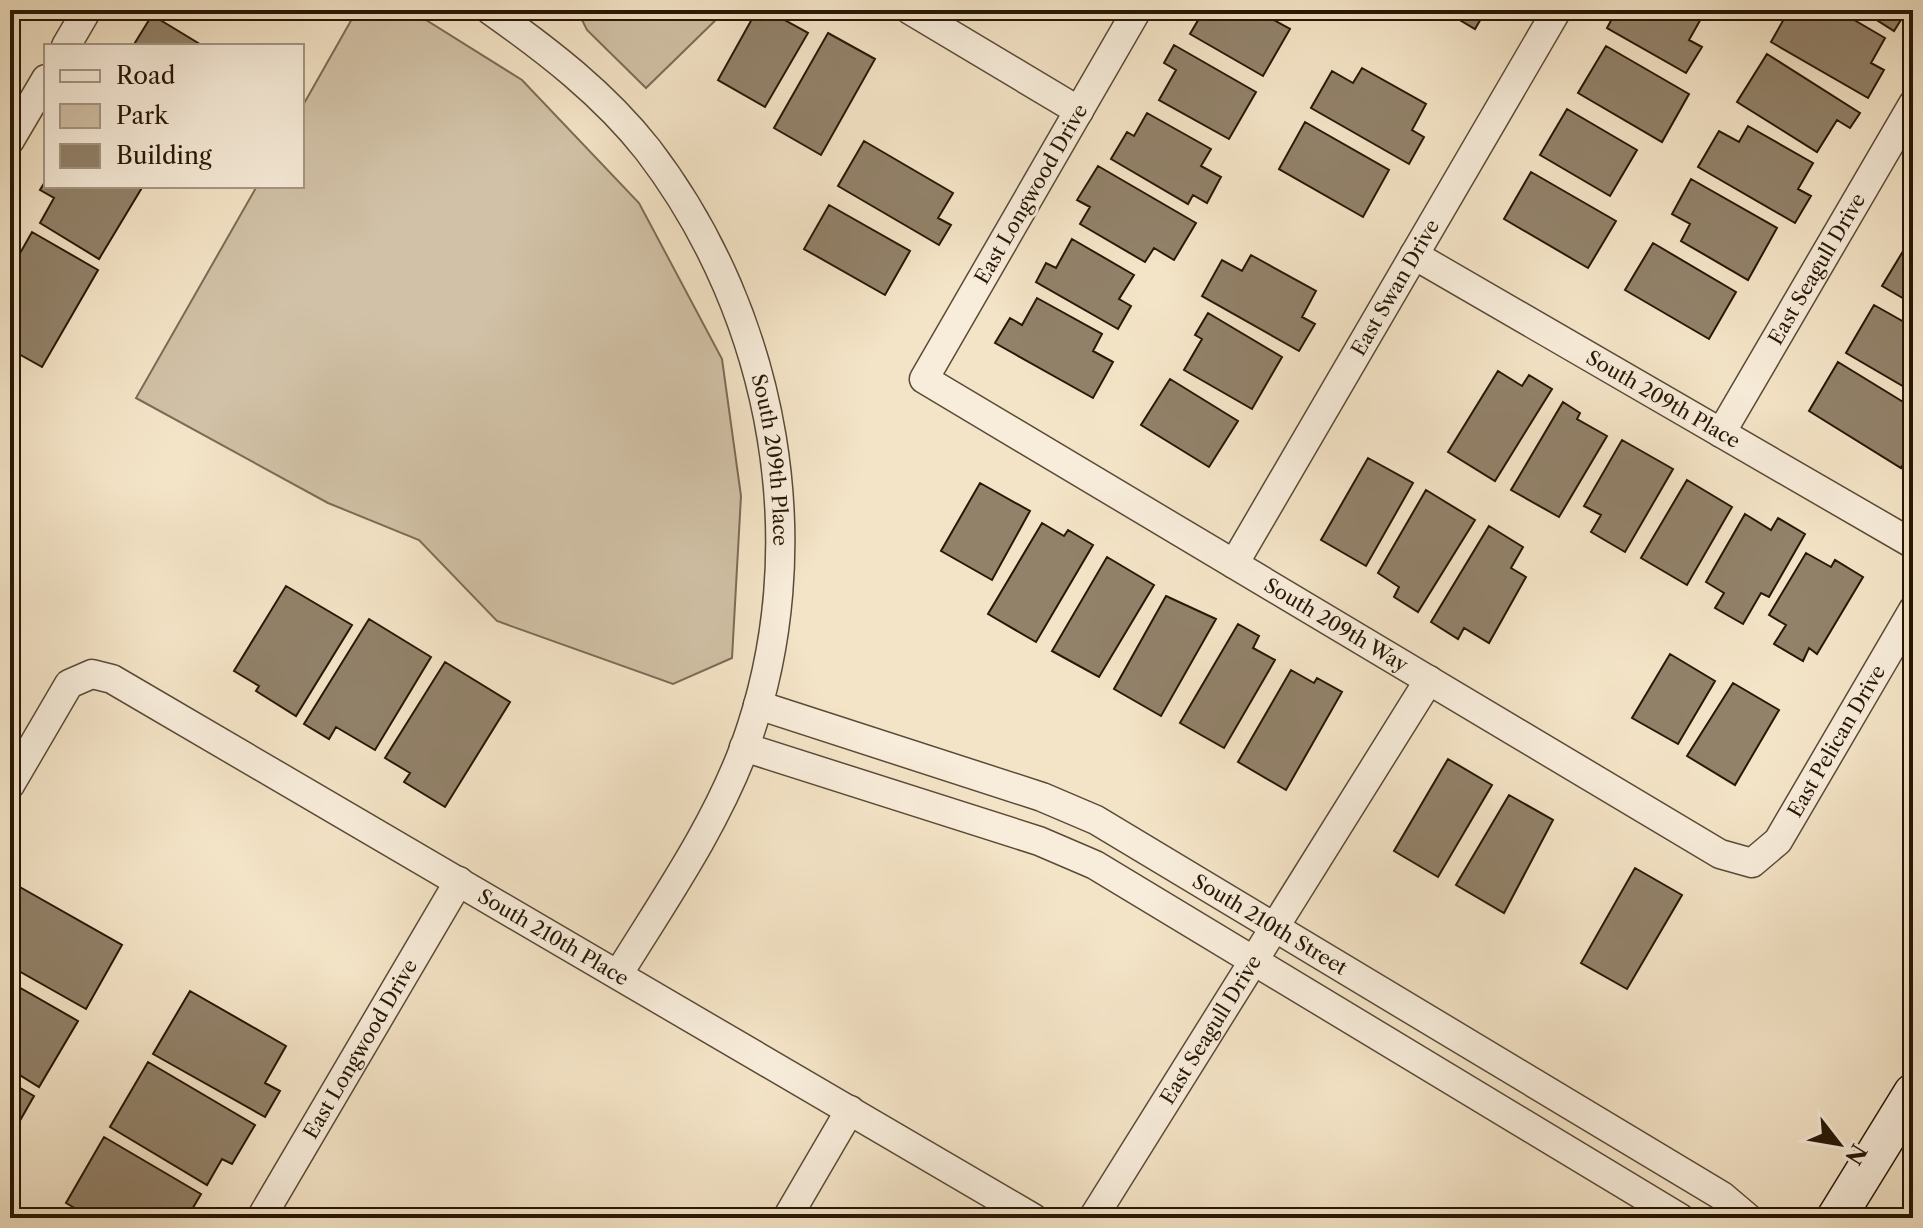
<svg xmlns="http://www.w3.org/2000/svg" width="1923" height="1228" viewBox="0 0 1923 1228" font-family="'Libre Caslon Text',serif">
<rect width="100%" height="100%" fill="#f4e4c7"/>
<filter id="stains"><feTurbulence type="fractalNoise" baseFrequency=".0025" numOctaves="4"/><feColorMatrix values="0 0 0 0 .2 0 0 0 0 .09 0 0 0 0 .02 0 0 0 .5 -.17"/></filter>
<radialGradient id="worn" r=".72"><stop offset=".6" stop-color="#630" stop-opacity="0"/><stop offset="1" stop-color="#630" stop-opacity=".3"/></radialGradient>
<!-- green -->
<path fill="#d1c1a6" stroke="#7c6c56" stroke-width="2" d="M 357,10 L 410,10 L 522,80 L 639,203 L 722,359 L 741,496 L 732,658 L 673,684 L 497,621 L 419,540 L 328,503 L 136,398 L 257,186 L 302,186 L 302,107 Z
M 577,10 L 726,10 L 646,88 L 587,30 Z"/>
<!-- building -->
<path fill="#92826a" stroke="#271706" stroke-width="2" d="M 757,10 L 788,10 L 783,19 L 808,33 L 765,107 L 718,80 Z
M 1204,10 L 1256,10 L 1290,29 L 1263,76 L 1190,34 Z
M 1443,10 L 1486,10 L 1475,29 Z
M 1627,10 L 1689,10 L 1702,17 L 1689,40 L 1702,47 L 1686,73 L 1607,28 L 1616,11 L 1624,15 Z
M 1789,10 L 1801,10 L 1812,16 L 1816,10 L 1837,10 L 1885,38 L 1871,63 L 1884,70 L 1868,98 L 1771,42 Z
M 1861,10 L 1907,10 L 1894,31 Z
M 152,15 L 203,46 L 133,46 Z
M 828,33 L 875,59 L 821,155 L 774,128 Z
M 1174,45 L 1256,92 L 1229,139 L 1159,100 L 1176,70 L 1164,63 Z
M 1606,46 L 1689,94 L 1662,142 L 1578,93 Z
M 1767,54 L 1860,113 L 1850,128 L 1837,120 L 1817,152 L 1737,102 Z
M 1362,68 L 1426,104 L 1412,130 L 1424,137 L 1409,164 L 1311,108 L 1332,71 L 1353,83 Z
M 1567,109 L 1637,150 L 1610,196 L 1540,155 Z
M 1147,113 L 1211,149 L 1201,166 L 1221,177 L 1207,203 L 1193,195 L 1188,204 L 1111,159 L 1127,132 L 1134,136 Z
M 1305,122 L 1389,170 L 1363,217 L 1279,169 Z
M 1748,126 L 1813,163 L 1798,189 L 1811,196 L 1795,223 L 1698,167 L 1719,131 L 1739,142 Z
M 864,141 L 953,193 L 938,218 L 951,225 L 939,245 L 838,186 Z
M 1098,166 L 1196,223 L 1174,260 L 1154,248 L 1145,262 L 1080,224 L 1090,207 L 1077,200 Z
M 1531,172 L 1616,221 L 1588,268 L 1504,219 Z
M 1691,179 L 1777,228 L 1748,280 L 1681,241 L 1690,224 L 1672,214 Z
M 46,180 L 46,186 L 143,186 L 99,259 L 40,223 L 54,198 L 40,190 Z
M 829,205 L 910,251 L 885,295 L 804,249 Z
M 32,232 L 98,270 L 42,367 L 10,349 L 10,271 Z
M 1911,238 L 1913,240 L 1913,304 L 1882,286 Z
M 1072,239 L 1134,275 L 1119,299 L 1131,306 L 1118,329 L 1036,282 L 1046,263 L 1056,268 Z
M 1653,243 L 1736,292 L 1709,339 L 1625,290 Z
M 1251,255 L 1316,291 L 1302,317 L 1315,324 L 1299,351 L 1202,296 L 1222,260 L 1242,271 Z
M 1037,298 L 1102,334 L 1093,351 L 1113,362 L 1093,398 L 995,343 L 1010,318 L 1022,325 Z
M 1874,305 L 1913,327 L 1913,392 L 1846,353 Z
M 1208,313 L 1282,357 L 1252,409 L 1184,370 L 1202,339 L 1195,335 Z
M 1838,362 L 1913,408 L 1913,448 L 1901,468 L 1809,411 Z
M 1498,371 L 1522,386 L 1529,375 L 1552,389 L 1495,481 L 1448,452 Z
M 1170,379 L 1238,421 L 1209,467 L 1141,425 Z
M 1563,402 L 1580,413 L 1577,419 L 1607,436 L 1559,517 L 1511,490 Z
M 1622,440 L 1673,469 L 1625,552 L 1591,532 L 1601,515 L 1584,506 Z
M 1368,458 L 1413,483 L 1366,566 L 1321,540 Z
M 1687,480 L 1732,507 L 1687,585 L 1641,558 Z
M 980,483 L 1030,511 L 992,580 L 941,551 Z
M 1426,490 L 1475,520 L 1418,612 L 1394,597 L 1399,587 L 1378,573 Z
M 1745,514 L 1771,530 L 1778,518 L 1805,534 L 1769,597 L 1761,593 L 1743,624 L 1715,608 L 1724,593 L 1706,582 Z
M 1042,523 L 1064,536 L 1068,530 L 1093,545 L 1036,642 L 988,614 Z
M 1489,526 L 1523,547 L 1511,568 L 1526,577 L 1489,643 L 1464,628 L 1458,639 L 1431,622 Z
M 1806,553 L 1831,567 L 1835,560 L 1863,577 L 1817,654 L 1809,648 L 1803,661 L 1774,644 L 1786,625 L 1769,615 Z
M 1107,557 L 1154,585 L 1099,677 L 1052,651 Z
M 286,586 L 352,625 L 296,716 L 256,691 L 259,686 L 234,671 Z
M 1166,596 L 1216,619 L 1161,716 L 1114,689 Z
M 369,619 L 431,657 L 375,750 L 336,727 L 329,739 L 304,724 Z
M 1238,624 L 1259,636 L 1253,648 L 1275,660 L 1224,748 L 1180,723 Z
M 1670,654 L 1715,681 L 1678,744 L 1632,718 Z
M 445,662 L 510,702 L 445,807 L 404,782 L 410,773 L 385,758 Z
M 1291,670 L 1314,683 L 1317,678 L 1342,692 L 1286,790 L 1238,762 Z
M 1733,683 L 1779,710 L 1735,785 L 1687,756 Z
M 1448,759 L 1492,785 L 1438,877 L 1394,851 Z
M 1509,795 L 1553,820 L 1504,913 L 1456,885 Z
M 1635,868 L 1682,895 L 1627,989 L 1581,963 Z
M 11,882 L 122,945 L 86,1009 L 10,966 Z
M 10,982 L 78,1021 L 39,1087 L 10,1069 Z
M 190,991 L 286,1046 L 265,1083 L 280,1091 L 265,1117 L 153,1054 Z
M 148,1062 L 255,1125 L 232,1164 L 222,1159 L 207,1185 L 110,1127 Z
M 10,1082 L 34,1096 L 10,1138 Z
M 104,1137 L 201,1194 L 187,1218 L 92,1218 L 66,1203 Z"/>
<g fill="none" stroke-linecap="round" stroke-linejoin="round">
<!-- street casing -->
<g stroke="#5a4a36" stroke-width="31">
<g id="street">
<path id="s1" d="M 490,10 C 548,51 604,94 648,150 C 776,317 817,548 745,746 C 715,827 664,900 619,973"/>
<path d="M 910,10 L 1079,111"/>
<path id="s2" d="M 1137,10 L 924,379 L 1720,854 L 1752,863 L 1778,841 L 1913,610"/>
<path d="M 66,46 L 87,10"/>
<path d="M 10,140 L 46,79"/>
<path id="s3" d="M 1414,255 L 1913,544"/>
<path id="s4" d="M 1721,433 L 1913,104"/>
<path id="s5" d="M 1234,564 L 1557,10"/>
<path id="s6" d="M 758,705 L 1042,797 L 1096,820 L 1722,1196 L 1748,1218"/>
<path d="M 744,747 L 1039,841 L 1095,865 L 1680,1218"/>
<path id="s7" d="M 10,785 L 69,684 L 92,674 L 112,679 L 1033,1218"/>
<path id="s8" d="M 261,1218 L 459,881"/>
<path d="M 787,1218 L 850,1110"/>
<path id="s9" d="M 1093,1218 L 1429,680"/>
</g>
</g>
<!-- secondary casing -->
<g stroke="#271706" stroke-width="41">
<path id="secondary" d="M 1836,1218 L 1913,1093"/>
</g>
<!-- street -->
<use href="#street" stroke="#f8eddb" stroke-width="28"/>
<!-- secondary -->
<use href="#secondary" stroke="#f8eddb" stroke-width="38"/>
</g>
<g text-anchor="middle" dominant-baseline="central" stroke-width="6" stroke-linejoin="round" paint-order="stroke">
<!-- street labels -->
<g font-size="20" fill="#271706" stroke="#f8eddb">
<text transform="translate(1031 194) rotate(-60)">East Longwood Drive</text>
<text stroke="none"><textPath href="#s4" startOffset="190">East Seagull Drive</textPath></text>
<text stroke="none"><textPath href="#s5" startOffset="320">East Swan Drive</textPath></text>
<text stroke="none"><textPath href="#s3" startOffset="288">South 209th Place</textPath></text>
<text stroke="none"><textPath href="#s1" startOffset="550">South 209th Place</textPath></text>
<text stroke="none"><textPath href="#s2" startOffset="906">South 209th Way</textPath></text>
<text stroke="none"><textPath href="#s2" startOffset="1536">East Pelican Drive</textPath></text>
<text stroke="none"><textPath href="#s6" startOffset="560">South 210th Street</textPath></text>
<text stroke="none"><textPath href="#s7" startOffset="674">South 210th Place</textPath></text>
<text stroke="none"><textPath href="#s9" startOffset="222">East Seagull Drive</textPath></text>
<text stroke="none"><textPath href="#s8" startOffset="196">East Longwood Drive</textPath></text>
</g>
</g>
<!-- margin -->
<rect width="1923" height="1228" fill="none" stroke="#f4e4c7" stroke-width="40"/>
<rect x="12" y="12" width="1899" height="1204" fill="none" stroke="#271706" stroke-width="4"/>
<rect x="20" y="20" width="1883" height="1188" fill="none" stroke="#271706" stroke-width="2"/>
<!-- legend -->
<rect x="44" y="44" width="260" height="144" fill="#f8eddb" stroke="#a49786" stroke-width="2"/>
<rect x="60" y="70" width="40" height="12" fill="#f8eddb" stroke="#a49786" stroke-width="2"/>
<text x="116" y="84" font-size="24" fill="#271706">Road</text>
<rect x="60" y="104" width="40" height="24" fill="#d1c1a6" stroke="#a49786" stroke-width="2"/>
<text x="116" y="124" font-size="24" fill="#271706">Park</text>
<rect x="60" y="144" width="40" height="24" fill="#92826a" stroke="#a49786" stroke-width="2"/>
<text x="116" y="164" font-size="24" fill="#271706">Building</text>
<!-- north arrow -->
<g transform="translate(1839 1144) rotate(121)" stroke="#f8eddb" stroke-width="6" paint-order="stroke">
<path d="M0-6L14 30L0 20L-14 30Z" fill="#271706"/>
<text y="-12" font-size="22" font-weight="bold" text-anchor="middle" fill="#271706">N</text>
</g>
<rect width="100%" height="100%" filter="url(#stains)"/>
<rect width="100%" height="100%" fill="url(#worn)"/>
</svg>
